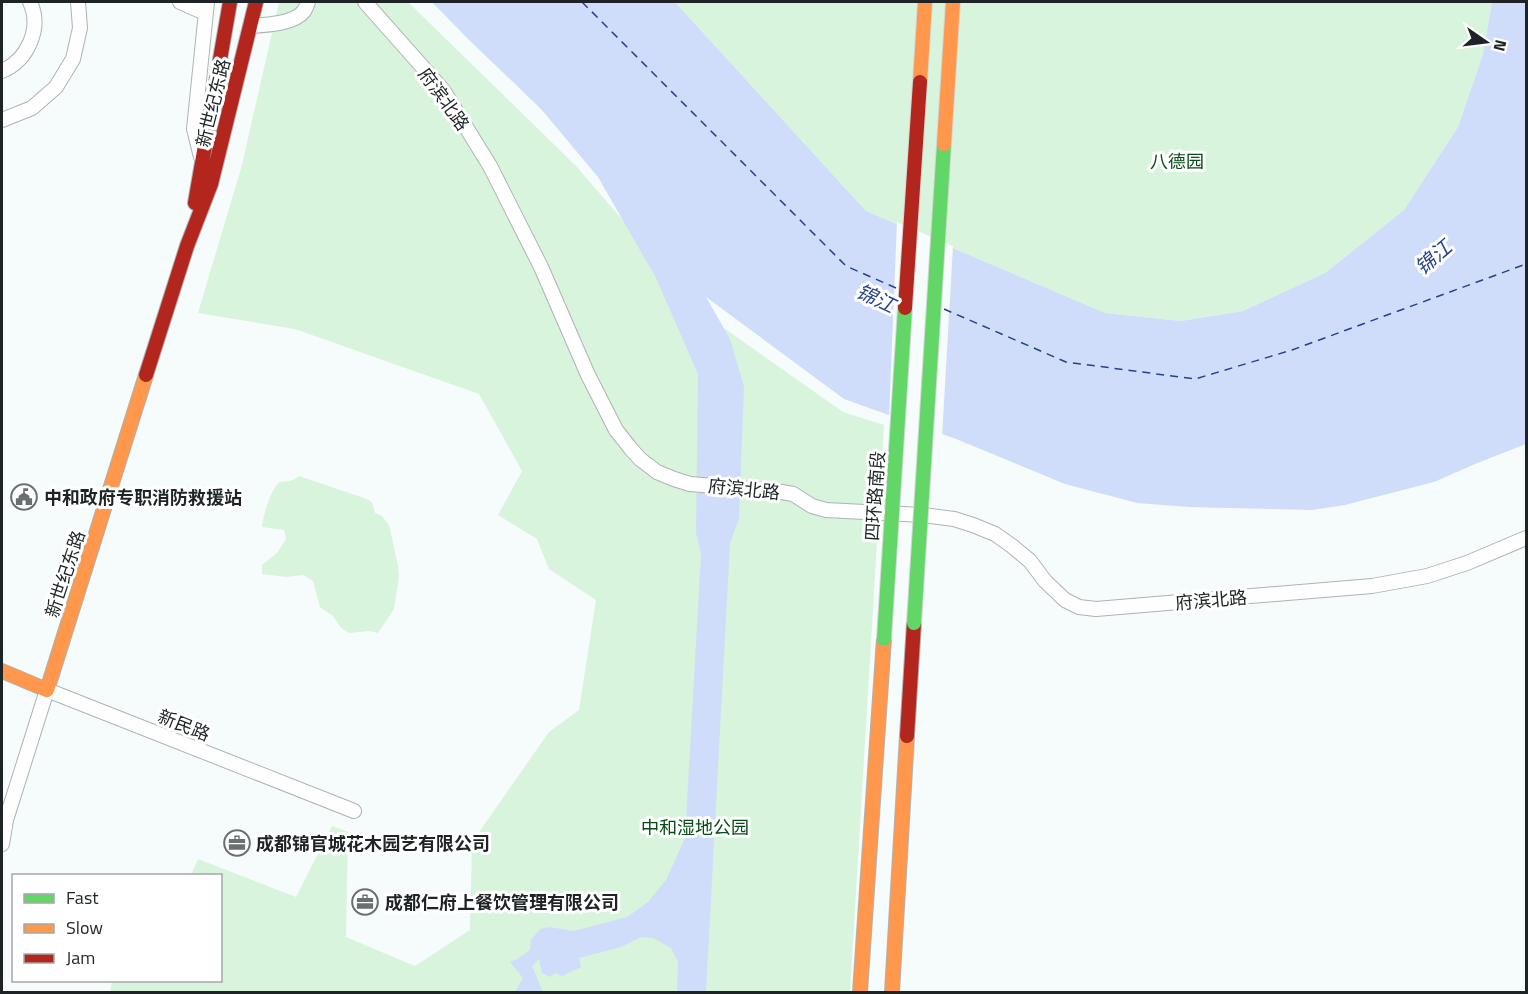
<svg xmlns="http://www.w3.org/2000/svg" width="1528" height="994" viewBox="0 0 1528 994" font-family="'Titillium Web','Noto Sans SC',sans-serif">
<rect width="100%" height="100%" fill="#f6fbfc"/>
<!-- green -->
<path fill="#d8f4dc" d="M 279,2 L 408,2 L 576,166 L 704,314 L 843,412 L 884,425 L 850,992 L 110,992 L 112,981 L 220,980 L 220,876 L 191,875 L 198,859 L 296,897 L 332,826 L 348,832 L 346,937 L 415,966 L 470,930 L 472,842 L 549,732 L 579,710 L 596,600 L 549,569 L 537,539 L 498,515 L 522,471 L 479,394 L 295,329 L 198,313 L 242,165 Z
M 675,2 L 1492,2 L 1483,54 L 1458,127 L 1404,210 L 1325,273 L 1243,311 L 1181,321 L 1105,313 L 866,211 Z
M 299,476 L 364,498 L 372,502 L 375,513 L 382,516 L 389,525 L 398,566 L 399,576 L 394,609 L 378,633 L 369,631 L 349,633 L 341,628 L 333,616 L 320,607 L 313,581 L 303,575 L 286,577 L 262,574 L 262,565 L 277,553 L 286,539 L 284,530 L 262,527 C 262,519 272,485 280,482 C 281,482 290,481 290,481 C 291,481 299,477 299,476 Z"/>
<!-- water -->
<path fill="#cfddfb" d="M 432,2 L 675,2 L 866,211 L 1105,313 L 1181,321 L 1243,311 L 1325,273 L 1404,210 L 1458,127 L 1483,54 L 1492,2 L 1526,2 L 1526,444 L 1475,464 L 1434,482 L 1345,505 L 1312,510 L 1189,507 L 1137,503 L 1065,484 L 956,439 L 844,399 L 706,297 L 730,339 L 744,386 L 739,519 L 730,543 L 706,992 L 677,992 L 678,962 L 671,948 L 653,938 L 641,937 L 621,947 L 579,958 L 581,967 L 562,976 L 555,973 L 550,977 L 542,973 L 539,959 L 532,966 L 542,990 L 541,992 L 515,992 L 523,978 L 510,962 L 517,959 L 530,950 L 531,940 L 540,929 L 549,927 L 574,931 L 627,917 L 648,902 L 666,880 L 685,838 L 701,554 L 696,533 L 698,374 L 656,278 L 598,177 L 541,109 L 468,39 Z"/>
<!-- pier -->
<path fill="#f6fbfc" d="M 897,222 L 953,246 L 942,437 L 889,418 Z"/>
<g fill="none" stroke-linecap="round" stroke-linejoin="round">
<!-- ferry -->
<path stroke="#26418e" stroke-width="1.5" stroke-dasharray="8 6" stroke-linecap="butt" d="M 582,2 L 846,266 L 896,288
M 944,309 L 1066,362 L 1195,379 L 1292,350 L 1526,264"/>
<!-- street casing -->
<g stroke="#aeb3b3" stroke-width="16">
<path id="street" d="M 180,2 L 205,13
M 365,2 L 443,90 L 490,166 L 541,267 L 588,375 L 616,430 L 631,449 L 640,459 L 657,472 L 674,479 L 690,484 L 776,491 L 793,494 L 812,506 L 826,510 L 923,515 L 954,519 L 973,525 L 995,534 L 1012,546 L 1030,561 L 1045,581 L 1065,600 L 1079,607 L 1096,609 L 1372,586 L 1427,576 L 1467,563 L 1526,538
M 250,26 C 266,25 294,24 304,11 C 306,8 307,5 308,2
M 2,71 C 28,60 42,28 30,2
M 2,120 L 32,108 L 56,87 L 73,59 L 80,28 L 78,2
M 201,157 L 194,129 L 207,2
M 2,844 L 6,820 L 47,690 L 354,811"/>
</g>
<!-- slow casing -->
<g stroke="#aeb3b3" stroke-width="16">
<path id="slow" d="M 2,671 L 47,690 L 146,375
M 860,992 L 884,639
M 892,992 L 907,736"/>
</g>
<!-- jam casing -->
<g stroke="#aeb3b3" stroke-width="16">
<path id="jam" d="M 195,203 L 230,2
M 146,375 L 187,246 L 211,184 L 256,2
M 907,736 L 914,623"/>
</g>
<!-- street -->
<use href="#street" stroke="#fefeff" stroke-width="14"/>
<!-- slow -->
<use href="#slow" stroke="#ff974d" stroke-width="14"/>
<!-- jam -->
<use href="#jam" stroke="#b3261e" stroke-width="14"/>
<!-- fast-bridge casing -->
<g stroke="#d3d6d7" stroke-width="16" stroke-linecap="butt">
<path id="fast-bridge" d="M 914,623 L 944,144
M 884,639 L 905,308"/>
</g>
<!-- slow-bridge casing -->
<g stroke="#d3d6d7" stroke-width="16" stroke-linecap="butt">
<path id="slow-bridge" d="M 920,82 L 925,2
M 944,144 L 953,2"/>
</g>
<!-- jam-bridge casing -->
<g stroke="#d3d6d7" stroke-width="16" stroke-linecap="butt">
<path id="jam-bridge" d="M 905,308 L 920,82"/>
</g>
<!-- fast-bridge -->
<use href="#fast-bridge" stroke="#63d668" stroke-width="14"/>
<!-- slow-bridge -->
<use href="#slow-bridge" stroke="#ff974d" stroke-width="14"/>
<!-- jam-bridge -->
<use href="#jam-bridge" stroke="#b3261e" stroke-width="14"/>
</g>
<!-- icons -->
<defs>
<g id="civic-ring" transform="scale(1.35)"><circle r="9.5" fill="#fff" stroke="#6a6f70" stroke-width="1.5"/><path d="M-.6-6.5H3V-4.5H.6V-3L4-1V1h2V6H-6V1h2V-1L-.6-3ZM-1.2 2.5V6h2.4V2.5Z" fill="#6a6f70"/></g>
<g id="office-ring" transform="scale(1.35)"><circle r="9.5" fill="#fff" stroke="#6a6f70" stroke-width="1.5"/><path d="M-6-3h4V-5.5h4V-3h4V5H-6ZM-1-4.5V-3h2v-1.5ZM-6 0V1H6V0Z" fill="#6a6f70"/></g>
</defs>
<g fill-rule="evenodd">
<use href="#civic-ring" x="24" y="497"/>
<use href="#office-ring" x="237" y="843"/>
<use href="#office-ring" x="365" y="902"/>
</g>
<g text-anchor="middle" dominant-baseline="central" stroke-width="6" stroke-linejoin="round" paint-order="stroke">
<!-- street labels -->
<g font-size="18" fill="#1e2425" stroke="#fff">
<text transform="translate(444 99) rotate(54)">府滨北路</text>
<text transform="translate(213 103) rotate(-76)">新世纪东路</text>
<text transform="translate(744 489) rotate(6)">府滨北路</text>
<text transform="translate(875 496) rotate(-86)">四环路南段</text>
<text transform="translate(65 574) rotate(-72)">新世纪东路</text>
<text transform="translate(1211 600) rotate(-5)">府滨北路</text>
<text transform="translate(184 725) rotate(22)">新民路</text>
</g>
<!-- park labels -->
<g font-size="18" fill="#054c17" stroke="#fff">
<text x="1177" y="161">八德园</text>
<text x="695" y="827">中和湿地公园</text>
</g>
<!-- poi labels -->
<g font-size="18" font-weight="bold" fill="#1e2425" stroke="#fff" text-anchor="start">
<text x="44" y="497">中和政府专职消防救援站</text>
<text x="256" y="843">成都锦官城花木园艺有限公司</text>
<text x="385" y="902">成都仁府上餐饮管理有限公司</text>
</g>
<!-- water labels -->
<g font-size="20" font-style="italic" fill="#26418e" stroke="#fff">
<text transform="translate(1433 257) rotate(-41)">锦江</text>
<text transform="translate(876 298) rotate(25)">锦江</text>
</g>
</g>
<!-- border -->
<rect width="1528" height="994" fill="none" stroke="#1e2425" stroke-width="6"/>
<!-- legend -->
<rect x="12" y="874" width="210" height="108" fill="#ffffff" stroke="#a5a7a8" stroke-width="1.5"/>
<rect x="24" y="894" width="30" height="9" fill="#63d668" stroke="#a5a7a8" stroke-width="1.5"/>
<text x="66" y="904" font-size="18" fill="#1e2425">Fast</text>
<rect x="24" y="924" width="30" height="9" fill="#ff974d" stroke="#a5a7a8" stroke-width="1.5"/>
<text x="66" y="934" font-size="18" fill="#1e2425">Slow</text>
<rect x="24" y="954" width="30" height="9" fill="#b3261e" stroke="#a5a7a8" stroke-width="1.5"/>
<text x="66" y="964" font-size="18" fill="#1e2425">Jam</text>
<!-- north arrow -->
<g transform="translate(1486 42) rotate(104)" stroke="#ffffff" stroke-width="4.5" paint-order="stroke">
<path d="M0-4.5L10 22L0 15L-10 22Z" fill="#1e2425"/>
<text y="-9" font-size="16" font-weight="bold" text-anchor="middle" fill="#1e2425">N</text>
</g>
</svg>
